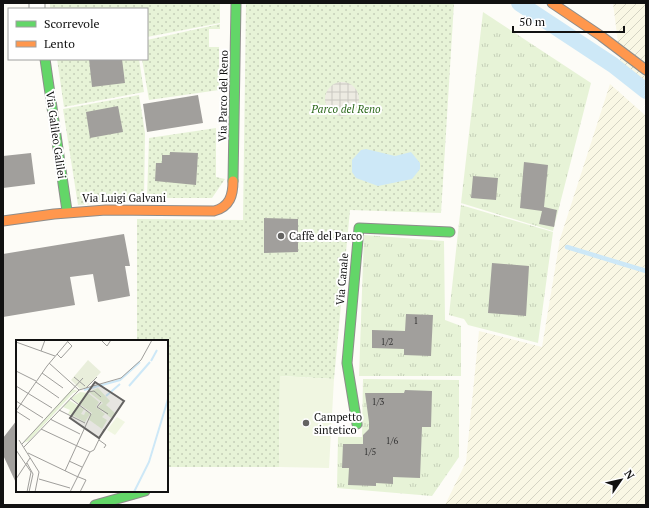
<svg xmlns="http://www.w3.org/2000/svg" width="649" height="508" viewBox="0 0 649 508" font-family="'PT Serif',serif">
<defs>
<pattern id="farmland-furrows" width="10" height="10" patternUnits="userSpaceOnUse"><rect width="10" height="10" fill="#f9f7e4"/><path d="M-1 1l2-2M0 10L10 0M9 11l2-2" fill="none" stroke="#d4d3c3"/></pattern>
<pattern id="grass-tufts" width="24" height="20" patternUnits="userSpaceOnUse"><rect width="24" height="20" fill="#e7f3d7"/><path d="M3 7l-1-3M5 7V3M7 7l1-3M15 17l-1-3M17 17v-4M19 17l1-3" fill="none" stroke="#c5cfb8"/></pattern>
<pattern id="park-dots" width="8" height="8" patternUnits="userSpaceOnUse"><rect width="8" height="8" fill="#e7f3d7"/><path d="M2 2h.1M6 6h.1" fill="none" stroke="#c5cfb8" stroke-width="1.8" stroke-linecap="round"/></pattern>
<pattern id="plaza-grid" width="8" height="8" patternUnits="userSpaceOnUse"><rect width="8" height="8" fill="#edebe2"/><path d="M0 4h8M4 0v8" fill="none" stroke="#cac8c1"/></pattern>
</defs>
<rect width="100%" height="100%" fill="#fdfcf7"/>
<!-- farmland -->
<path fill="url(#farmland-furrows)" d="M 613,3 L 646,3 L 646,90 L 621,66 Z
M 610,84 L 646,116 L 646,505 L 445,505 L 466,462 L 479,331 L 542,347 L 560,239 Z"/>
<!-- grass -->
<path fill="url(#grass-tufts)" d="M 483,12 L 591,83 L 553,231 L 461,203 Z
M 461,205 L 553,232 L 538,343 L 468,325 L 464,319 L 449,315 Z
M 364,235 L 444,241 L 445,320 L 461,326 L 461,376 L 359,376 Z
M 363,379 L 459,380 L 459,457 L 432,496 L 337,488 L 338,437 L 362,437 Z"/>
<!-- park -->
<path fill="url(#park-dots)" d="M 50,3 L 220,3 L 220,23 L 147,37 L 147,9 L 50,9 Z
M 246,3 L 454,3 L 441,213 L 350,210 L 334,379 L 280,376 L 279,467 L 167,467 L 167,341 L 137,341 L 137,219 L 243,220 Z
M 220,24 L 220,29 L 209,29 L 209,47 L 219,47 L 219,90 L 149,100 L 142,59 L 147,59 L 147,40 Z
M 57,59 L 139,59 L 144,92 L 64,107 Z
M 139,95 L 145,133 L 144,200 L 78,205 L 63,109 Z
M 216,128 L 216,177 L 225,179 L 212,198 L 147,198 L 149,138 Z"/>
<!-- pitch -->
<path fill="#f0f6e1" d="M 280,376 L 334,379 L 329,468 L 279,467 Z"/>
<!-- plaza -->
<path fill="url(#plaza-grid)" d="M325 99a17 17 0 1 1 34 0a17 17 0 1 1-34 0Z"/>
<!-- water -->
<path fill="#cde8f7" d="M 366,149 L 395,156 L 411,152 L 420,163 L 420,169 L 412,179 L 378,186 L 356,178 L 352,172 L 352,160 L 361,150 Z"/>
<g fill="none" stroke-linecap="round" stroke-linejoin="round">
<!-- stream -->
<path stroke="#cde8f7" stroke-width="4.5" d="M 567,247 L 646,271"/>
<!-- canal -->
<path stroke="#cde8f7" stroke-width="16" d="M 519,3 L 613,65 L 646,91"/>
</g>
<!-- building -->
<path fill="#a19f9c" d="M 89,59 L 122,59 L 125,83 L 92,87 Z
M 198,95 L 203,123 L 147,132 L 143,104 Z
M 118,106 L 123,132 L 90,138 L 86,112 Z
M 170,152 L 198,153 L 196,185 L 155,181 L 156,163 L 162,163 L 162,155 L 170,155 Z
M 31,153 L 35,184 L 3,188 L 3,156 Z
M 524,162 L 548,165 L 544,207 L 557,210 L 554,227 L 539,224 L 542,211 L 520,208 Z
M 473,176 L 498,178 L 496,200 L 471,198 Z
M 264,218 L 298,219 L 298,252 L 264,253 Z
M 124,234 L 130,266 L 125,266 L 130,296 L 98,302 L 93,274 L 70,277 L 75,305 L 3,317 L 3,254 Z
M 492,263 L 529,266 L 526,316 L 488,313 Z
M 406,314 L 433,315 L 431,356 L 404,355 L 404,349 L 372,348 L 372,330 L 405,331 Z
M 405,390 L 432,391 L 431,427 L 422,427 L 420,478 L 393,477 L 393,484 L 376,483 L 376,486 L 348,485 L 349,468 L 342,468 L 343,444 L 363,444 L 363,435 L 369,429 L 369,422 L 365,393 L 404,393 Z
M 17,420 L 17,485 L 3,455 L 3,438 Z"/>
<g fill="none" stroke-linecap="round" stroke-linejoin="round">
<!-- street casing -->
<g stroke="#979795" stroke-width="17">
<path id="street" d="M 37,3 L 37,9"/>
</g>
<!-- fast casing -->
<g stroke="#8e8d8b" stroke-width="11">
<path id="fast" d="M 45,59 L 67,211
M 233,181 L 236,3
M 357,424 L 347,363 L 359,228 L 450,232
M 95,505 L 145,491"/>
</g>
<!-- slow casing -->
<g stroke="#8e8d8b" stroke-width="11">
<path id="slow" d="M 552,3 L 601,36 L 646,70
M 3,221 L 54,214 L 106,210 L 214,211 C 230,207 233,195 233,181"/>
</g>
<!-- street -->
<use href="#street" stroke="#fffffe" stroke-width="15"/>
<!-- fast -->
<use href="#fast" stroke="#63d668" stroke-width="9"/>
<!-- slow -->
<use href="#slow" stroke="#ff974d" stroke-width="9"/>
</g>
<!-- markers -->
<g fill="#646362" stroke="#fff" stroke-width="1.5">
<circle cx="281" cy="236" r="4"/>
<circle cx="306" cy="423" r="4"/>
</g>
<g text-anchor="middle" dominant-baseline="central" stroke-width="4" stroke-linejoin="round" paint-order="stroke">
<!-- number labels -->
<g font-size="9" fill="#353434">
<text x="416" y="321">1</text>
<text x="387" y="342">1/2</text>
<text x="378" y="402">1/3</text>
<text x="392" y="441">1/6</text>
<text x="370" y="452">1/5</text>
</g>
<!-- street labels -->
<g font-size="11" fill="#111" stroke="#fff">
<text transform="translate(223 96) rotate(-89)">Via Parco del Reno</text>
<text transform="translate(56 135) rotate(82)">Via Galileo Galilei</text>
<text x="124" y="198">Via Luigi Galvani</text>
<text transform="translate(342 279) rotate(-85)">Via Canale</text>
</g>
<!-- park labels -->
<g font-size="11" font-style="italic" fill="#2f6b1f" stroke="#fff">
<text x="346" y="109">Parco del Reno</text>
</g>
<!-- poi labels -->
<g font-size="11" fill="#111" stroke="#fff" text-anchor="start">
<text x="289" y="236">Caffè del Parco</text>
<text x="314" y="417">Campetto<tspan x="314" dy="13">sintetico</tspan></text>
</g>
</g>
<!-- overview -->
<g transform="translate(16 340)">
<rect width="152" height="152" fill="#fdfcf7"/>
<path d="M 82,48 L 94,61 L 90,65 L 99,73 L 95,78 L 82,67 L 87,63 L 73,52 ZM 56,49 L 62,51 L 57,53 L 13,101 L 7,103 ZM 53,60 L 61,65 L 56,75 L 52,74 L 54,70 L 47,67 Z" fill="#e7f3d7"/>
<path d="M 72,20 L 85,32 L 70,48 L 64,49 L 55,40 Z" fill="#e9eedb"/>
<path d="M 64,52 L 72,53 L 83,62 L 80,67 L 89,74 L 86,77 L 91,80 L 86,89 L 72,79 L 76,73 L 55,58 ZM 61,65 L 68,69 L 65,74 L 68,75 L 70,71 L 74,74 L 69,82 L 56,75 Z" fill="#e7f3d7"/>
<path d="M 101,77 L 109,82 L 99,95 L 91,90 Z" fill="#f0f6e1"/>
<path fill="none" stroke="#cde8f7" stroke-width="2" d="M 135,21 L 141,10M 113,46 L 134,22M 68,50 L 104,40 L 124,22M 90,56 L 104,44M 118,152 L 133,122 L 152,59"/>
<path fill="none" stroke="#9f9e9b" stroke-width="1" d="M 85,0 L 91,6 L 95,0M 0,2 L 25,11 L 29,0M 25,11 L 39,16M 41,14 L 45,18 L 56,6 L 52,2M 33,23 L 63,50M 0,31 L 20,41M 26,33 L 47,48M 58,37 L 69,46M 20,42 L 43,58M 0,46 L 36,68M 70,48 L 81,37M 63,50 L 105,38 L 125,20 L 136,0M 72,52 L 78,51 L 85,57M 0,61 L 27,78M 85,62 L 81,67 L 92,74M 43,70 L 69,83M 0,71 L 31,26 L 53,0M 0,71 L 14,80M 34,79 L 64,94M 25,89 L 74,112 L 54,152M 3,100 L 23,132 L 19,152M 83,100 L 90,105 L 88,108M 6,104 L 67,38M 8,107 L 63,50M 0,110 L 15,132 L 11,152M 74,112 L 78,110 L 88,89M 12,113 L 60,136M 53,121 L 66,127M 11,123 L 17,134 L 13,152M 49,131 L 75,74 L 54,58M 60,136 L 70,140 L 64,152M 0,139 L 14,118M 23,139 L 54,148"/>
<path fill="#646362" fill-opacity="0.15" stroke="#646362" stroke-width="2" d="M 79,42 L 108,61 L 83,98 L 54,78 Z"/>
<rect width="152" height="152" fill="none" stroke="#111" stroke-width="2"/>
</g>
<!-- border -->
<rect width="649" height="508" fill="none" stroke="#111111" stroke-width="8"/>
<!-- legend -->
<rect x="8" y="8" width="140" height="52" fill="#ffffff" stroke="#a0a0a0"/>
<rect x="16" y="21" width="20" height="6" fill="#63d668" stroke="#a0a0a0"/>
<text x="44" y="28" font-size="12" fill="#111111">Scorrevole</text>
<rect x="16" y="41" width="20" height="6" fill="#ff974d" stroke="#a0a0a0"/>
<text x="44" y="48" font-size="12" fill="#111111">Lento</text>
<!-- north arrow -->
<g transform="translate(621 480) rotate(56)" stroke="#ffffff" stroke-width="3" paint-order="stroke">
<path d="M0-3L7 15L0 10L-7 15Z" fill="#111111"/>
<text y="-6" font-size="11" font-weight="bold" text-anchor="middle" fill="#111111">N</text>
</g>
<!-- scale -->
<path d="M513 26v6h111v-6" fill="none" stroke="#111111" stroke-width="2"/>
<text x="519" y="26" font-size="12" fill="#111111" stroke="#ffffff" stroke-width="3" paint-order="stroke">50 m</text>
</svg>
